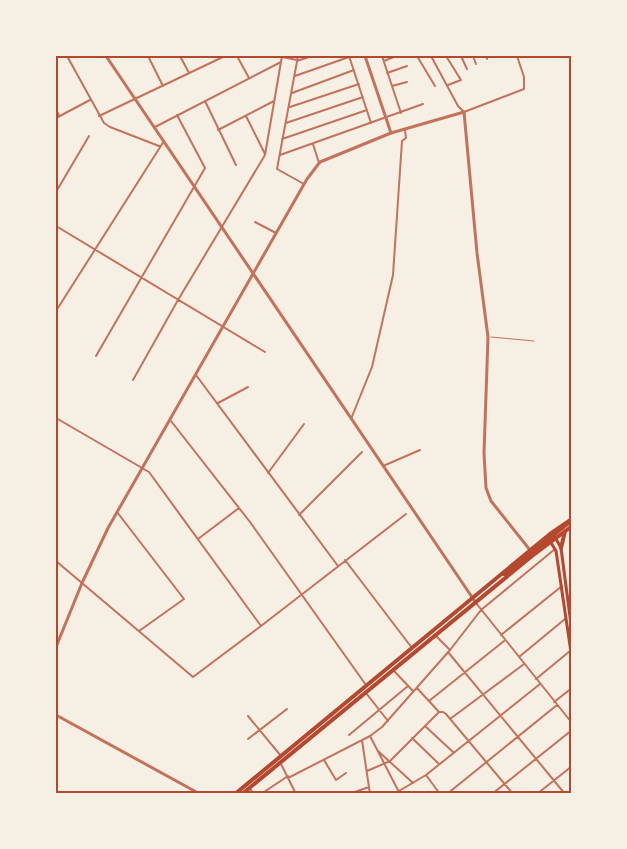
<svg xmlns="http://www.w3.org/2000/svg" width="627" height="849" viewBox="0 0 627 849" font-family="'Noto Sans',sans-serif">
<rect width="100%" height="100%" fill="#f6efe4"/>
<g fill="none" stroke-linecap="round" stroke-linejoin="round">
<!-- service -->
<path stroke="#c5725c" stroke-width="1" d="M 491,337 L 534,341"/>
<!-- minor -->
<path stroke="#c5725c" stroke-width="2" d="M 67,56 L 104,123 L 110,127 L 159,146
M 148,56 L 163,86
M 180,56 L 189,73
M 237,56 L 249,78
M 298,56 L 277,169 L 304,184
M 349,56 L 371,123
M 382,56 L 401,113
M 417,56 L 435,86
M 431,56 L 458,106 L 464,112 L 524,89 L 524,77 L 517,56
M 446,56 L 461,80 L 448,85
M 461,56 L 467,69
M 473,56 L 476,64
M 486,56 L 487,59
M 282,57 L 297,60
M 297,61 L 312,56
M 384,61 L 396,56
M 387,73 L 407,66
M 295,76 L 349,57
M 392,86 L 407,82
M 292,93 L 354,70
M 205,101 L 236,165
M 290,107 L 359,84
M 56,109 L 59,116
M 99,116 L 225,56
M 246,116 L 265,154
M 56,118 L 90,100
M 286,123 L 363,97
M 155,127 L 281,62
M 218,130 L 274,101
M 282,139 L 367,110
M 313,144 L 319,163
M 280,155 L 423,104
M 56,192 L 89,136
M 255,222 L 276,233
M 56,226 L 265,352
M 56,311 L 164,141
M 96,356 L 205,168 L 177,115
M 196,375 L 338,566
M 133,380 L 178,300 L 265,155 L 282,56
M 218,403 L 248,387
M 56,418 L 149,472 L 261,626
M 351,419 L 372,367 L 393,275 L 402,141 L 406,138 L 405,130
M 171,421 L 250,522 L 366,685
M 383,466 L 420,450
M 268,473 L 304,424
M 117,512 L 184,599 L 139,631
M 299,515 L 362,452
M 198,539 L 239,508
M 345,560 L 412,648
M 56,561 L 193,677 L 261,626 L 406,514
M 476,603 L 572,723
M 501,635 L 562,586
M 436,636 L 450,650
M 448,652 L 565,794
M 519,657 L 565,619
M 394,671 L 413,691
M 536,679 L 570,651
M 417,688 L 439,712 L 443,712 L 446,714 L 513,794
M 366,693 L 388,721
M 429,701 L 504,641
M 554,702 L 572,688
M 248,716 L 281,756
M 450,719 L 524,664
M 425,726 L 453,752
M 349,735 L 408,686
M 370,736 L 400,794
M 412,738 L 439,764
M 248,739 L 287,709
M 362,740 L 370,794
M 378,751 L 413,783
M 324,760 L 336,780 L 346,773
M 281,764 L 296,794
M 367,771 L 390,761 L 439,712
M 426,775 L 440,794
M 288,778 L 370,736 L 382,727 L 450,650 L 481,610 L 555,549
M 249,788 L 254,794
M 399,791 L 426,775 L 540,684
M 261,794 L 288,776
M 349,794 L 369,787
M 447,794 L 557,705
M 492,794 L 572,730
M 537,794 L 572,766"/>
<!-- tertiary -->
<path stroke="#c5725c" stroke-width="3" d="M 106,56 L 476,603
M 365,56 L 391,133 L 464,112 L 477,253 L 488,337 L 484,453 L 486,488 L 491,501 L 530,550
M 56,647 L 82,583 L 108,528 L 307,179 L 320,162 L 391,133
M 56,715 L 200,794"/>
<!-- secondary -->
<path stroke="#b5482f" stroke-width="3" d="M 555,537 L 561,548 L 572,632
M 550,541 L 556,551 L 572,659"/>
<!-- primary -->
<path stroke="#b5482f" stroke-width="4" d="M 561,548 L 565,531
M 504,574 L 571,521
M 235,794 L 550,534 L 572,519
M 242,794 L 532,556 L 572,526"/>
</g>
<!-- border -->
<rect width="627" height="849" fill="none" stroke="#f6efe4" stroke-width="114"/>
<rect x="57" y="57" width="513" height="735" fill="none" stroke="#b5482f" stroke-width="2"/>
</svg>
